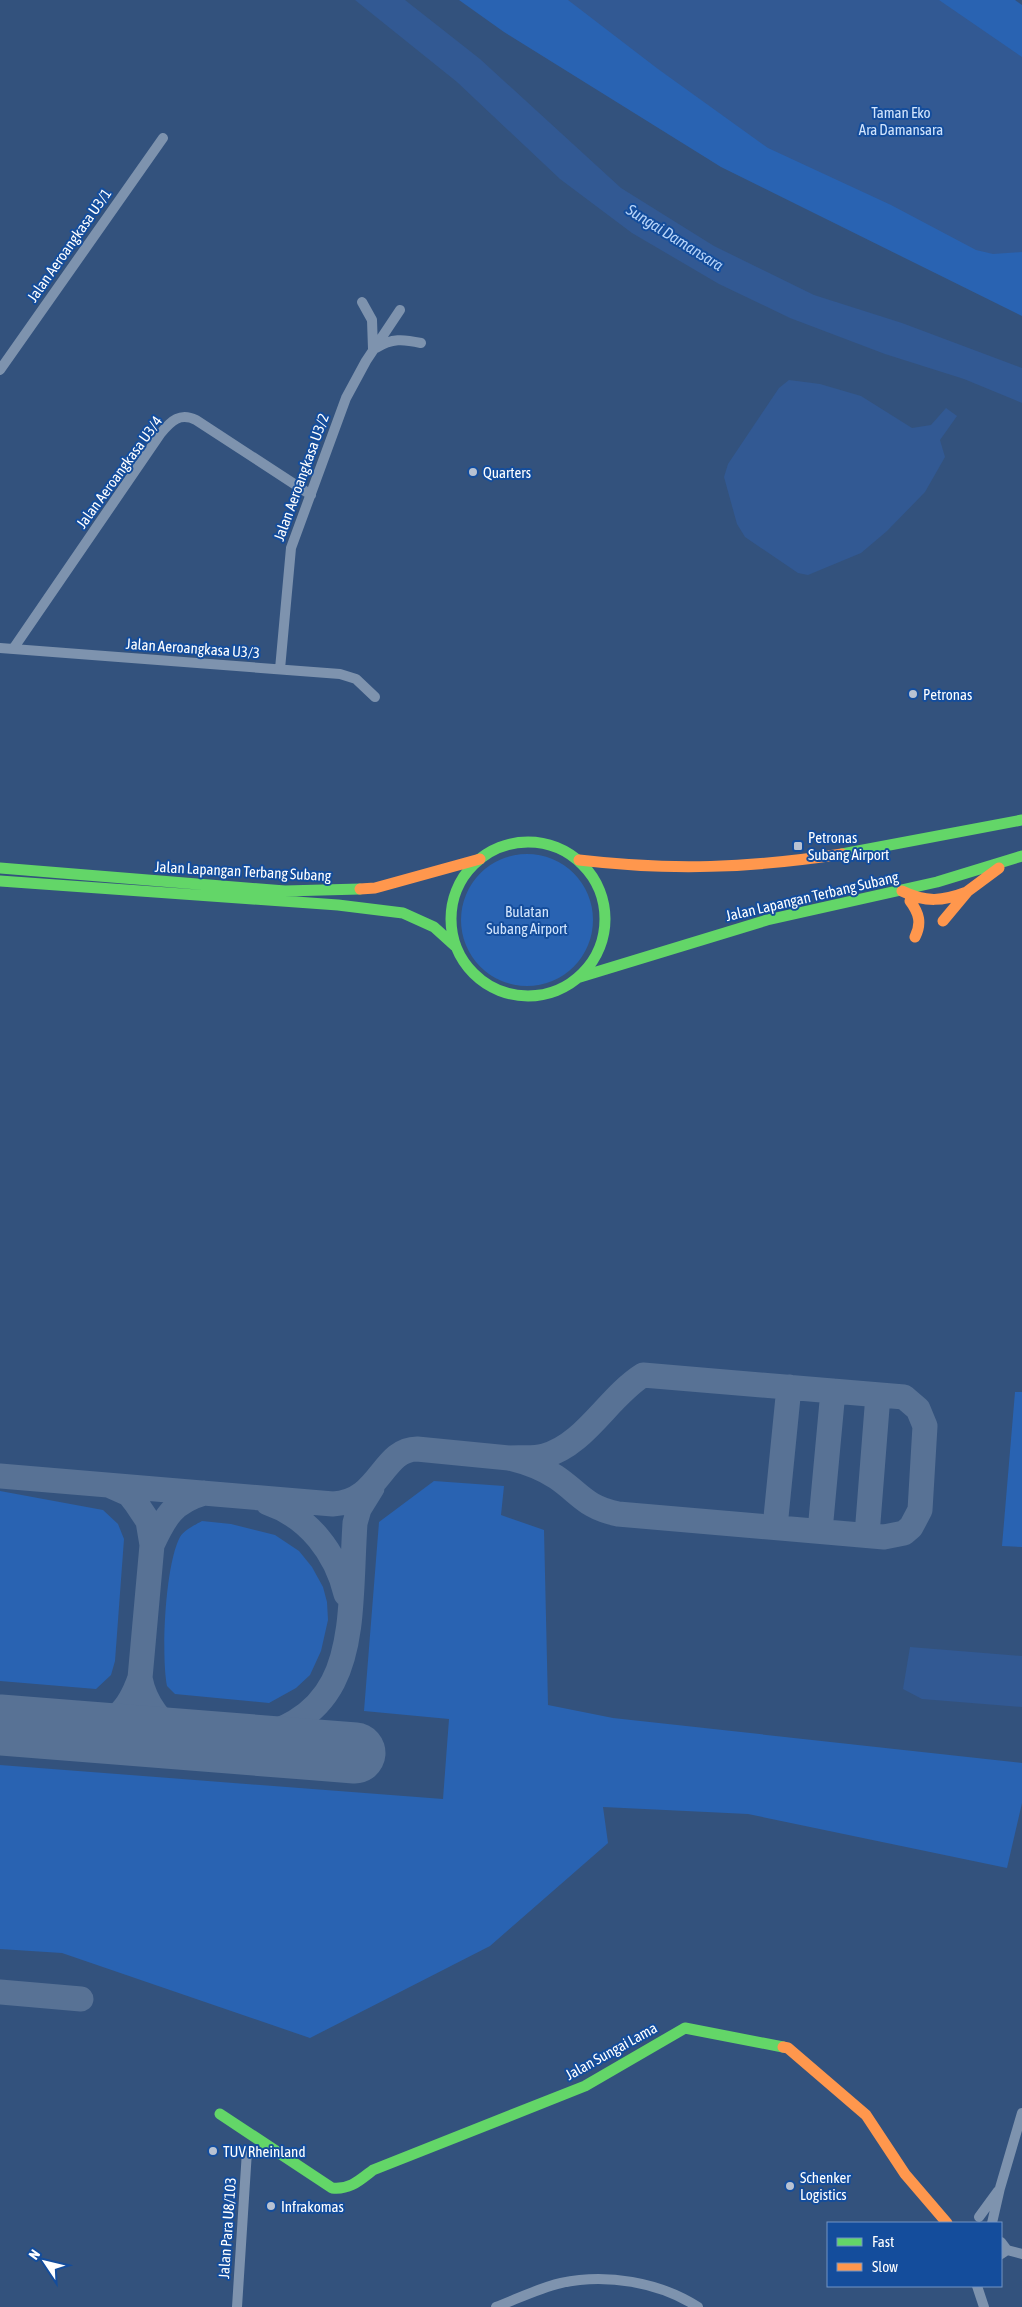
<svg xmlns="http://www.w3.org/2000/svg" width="1022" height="2307" viewBox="0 0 1022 2307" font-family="'Asap Condensed',sans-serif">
<rect width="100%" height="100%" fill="#33527d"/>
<!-- green -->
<path fill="#2963b2" d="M 459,0 L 1015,0 L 1022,5 L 1022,316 L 721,167 L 504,32 Z
M461 920a66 66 0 1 1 132 0a66 66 0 1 1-132 0Z
M 1015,1392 L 1022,1392 L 1022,1547 L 1002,1546 Z
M 434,1481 L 504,1486 L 501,1515 L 544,1530 L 548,1705 L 613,1718 L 1022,1763 L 1022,1803 L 1007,1868 L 748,1814 L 603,1807 L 608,1843 L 490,1946 L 310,2038 L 62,1953 L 0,1949 L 0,1765 L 443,1799 L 449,1719 L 364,1711 L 379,1522 Z
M 0,1491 L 103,1510 L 118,1524 L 124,1539 L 115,1661 L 111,1675 L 96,1689 L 0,1681 Z
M 202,1521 L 231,1524 L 275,1535 L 299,1551 L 312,1567 L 323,1587 L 327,1602 L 328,1620 L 321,1651 L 310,1675 L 296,1688 L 269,1703 L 175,1694 L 167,1686 C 161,1655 165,1565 180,1537 C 184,1530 195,1525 202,1521 Z"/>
<!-- water -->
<path fill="#325993" d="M 355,0 L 405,0 L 480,59 L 621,188 L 714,246 L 814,295 L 902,323 L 1022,368 L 1022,403 L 964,379 L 885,354 L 790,318 L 719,284 L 632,233 L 560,179 L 457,82 Z
M 568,0 L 939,0 L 1022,57 L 1022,252 L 993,254 L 976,250 L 891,205 L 768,148 L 658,69 Z
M 789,380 L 820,384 L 861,396 L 912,428 L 931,425 L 946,408 L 957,416 L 940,440 L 945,457 L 925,492 L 887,531 L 861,553 L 808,575 L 798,573 L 745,537 L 737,524 L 724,477 L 728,464 L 779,388 Z
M 910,1647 L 1022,1656 L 1022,1707 L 922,1699 L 903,1689 Z"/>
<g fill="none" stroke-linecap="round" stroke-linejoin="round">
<!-- taxiway -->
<path stroke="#587295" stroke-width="25" d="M 0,1476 L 333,1504 C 380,1502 382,1449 417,1449 L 509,1458 C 526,1462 542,1468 556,1477 C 581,1494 585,1507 618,1514 L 884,1537 L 904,1533 L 911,1527 L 920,1510 L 925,1426 L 918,1409 L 904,1397 L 643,1375 C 608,1397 585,1445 544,1456 C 534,1459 520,1457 509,1458
M 268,1503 C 309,1517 336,1553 346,1594
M 775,1527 L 789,1387
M 820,1531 L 833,1391
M 867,1535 L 878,1395
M 152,1545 C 165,1517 173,1502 204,1493
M 140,1678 C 145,1705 161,1722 182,1740
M 77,1731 C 114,1723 127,1715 140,1678 L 152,1545 L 148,1521 L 136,1503 L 129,1494 L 111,1486
M 224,1743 C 363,1727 348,1633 355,1523 L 359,1509 L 372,1488
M 0,1992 L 81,1999"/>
<!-- runway -->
<path stroke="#587295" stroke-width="61" d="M 0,1725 L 355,1753"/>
<!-- street -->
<path stroke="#7e93ae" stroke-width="10" d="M 362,302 L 372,320 L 373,349
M 376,348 C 392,338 403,339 421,343
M 0,370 L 163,138
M 0,648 L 340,674 L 356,679 L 375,697
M 13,649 L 161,433 C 171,421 180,412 196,420 L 311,495
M 280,669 L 291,548 L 346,398 L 366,361 L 400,310
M 979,2217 L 998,2191
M 992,2223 L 1000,2188 L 1022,2113
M 1001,2242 L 1007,2250 L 1001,2254
M 1007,2250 L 1022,2254
M 977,2286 L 984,2307
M 237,2307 L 247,2151
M 496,2307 C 517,2299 539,2288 561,2283 C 606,2273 659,2282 698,2307"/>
<!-- fast -->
<path stroke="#63d668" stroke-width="11" d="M451 919a77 77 0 1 1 154 0a77 77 0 1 1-154 0Z
M 842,854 L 1022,820
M 0,868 L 285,891 L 360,889
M 0,881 L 338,905 L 403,913 L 434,927 L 455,946
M 580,977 L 767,920 L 937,882 L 1022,856
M 220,2114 L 332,2188 C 350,2190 360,2180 373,2170 L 585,2086 L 685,2028 L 783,2047"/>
<!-- slow -->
<path stroke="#ff974d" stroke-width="11" d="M 579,860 C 672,871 750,868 842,854
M 360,889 L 375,888 L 480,859
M 902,891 C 926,903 943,901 967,892
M 910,901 C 919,913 922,923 915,937
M 943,921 L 968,891 L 999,868
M 783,2047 L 788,2048 L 866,2115 L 905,2174 L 947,2223"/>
</g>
<!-- markers -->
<g fill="#b8c2d2" stroke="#144d9c" stroke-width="2">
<circle cx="473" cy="472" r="5"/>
<circle cx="913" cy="694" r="5"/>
<rect x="793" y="841" width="10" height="10" rx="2.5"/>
<circle cx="213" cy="2151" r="5"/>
<circle cx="790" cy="2186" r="5"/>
<circle cx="271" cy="2206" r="5"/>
</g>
<g text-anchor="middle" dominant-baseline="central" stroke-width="4" stroke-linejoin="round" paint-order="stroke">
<!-- park labels -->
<g font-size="15" fill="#d2e5fd" stroke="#144d9c">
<text x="901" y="112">Taman Eko<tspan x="901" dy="17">Ara Damansara</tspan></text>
<text x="527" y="911">Bulatan<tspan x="527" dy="17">Subang Airport</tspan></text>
</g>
<!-- street labels -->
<g font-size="15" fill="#fff" stroke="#144d9c">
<text transform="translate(69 245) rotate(-55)">Jalan Aeroangkasa U3/1</text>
<text transform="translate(119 472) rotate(-54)">Jalan Aeroangkasa U3/4</text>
<text transform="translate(301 477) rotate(-70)">Jalan Aeroangkasa U3/2</text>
<text transform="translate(193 648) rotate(4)">Jalan Aeroangkasa U3/3</text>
<text transform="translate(243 871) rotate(3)">Jalan Lapangan Terbang Subang</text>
<text transform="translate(812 896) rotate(-13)">Jalan Lapangan Terbang Subang</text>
<text transform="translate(611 2051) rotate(-29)">Jalan Sungai Lama</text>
<text transform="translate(227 2228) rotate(-86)">Jalan Para U8/103</text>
</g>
<!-- poi labels -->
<g font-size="15" fill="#fff" stroke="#144d9c" text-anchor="start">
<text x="483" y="472">Quarters</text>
<text x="923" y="694">Petronas</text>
<text x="808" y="837">Petronas<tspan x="808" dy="17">Subang Airport</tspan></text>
<text x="223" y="2151">TUV Rheinland</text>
<text x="800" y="2177">Schenker<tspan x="800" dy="17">Logistics</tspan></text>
<text x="281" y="2206">Infrakomas</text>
</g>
<!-- water labels -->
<g font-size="16" font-style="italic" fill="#b6d4fa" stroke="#144d9c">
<text transform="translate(675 237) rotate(32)">Sungai Damansara</text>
</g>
</g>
<!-- legend -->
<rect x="827" y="2222" width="175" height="65" fill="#144d9c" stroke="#7294c4"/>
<rect x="837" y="2238" width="25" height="8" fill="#63d668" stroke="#7294c4"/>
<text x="872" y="2247" font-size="15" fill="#ffffff">Fast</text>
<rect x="837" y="2263" width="25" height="8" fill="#ff974d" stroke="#7294c4"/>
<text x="872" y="2272" font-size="15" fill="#ffffff">Slow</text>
<!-- north arrow -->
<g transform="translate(45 2262) rotate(305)" stroke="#144d9c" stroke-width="4" paint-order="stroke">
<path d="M0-4L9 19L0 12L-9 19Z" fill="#ffffff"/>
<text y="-8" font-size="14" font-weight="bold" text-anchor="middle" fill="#ffffff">N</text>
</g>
</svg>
